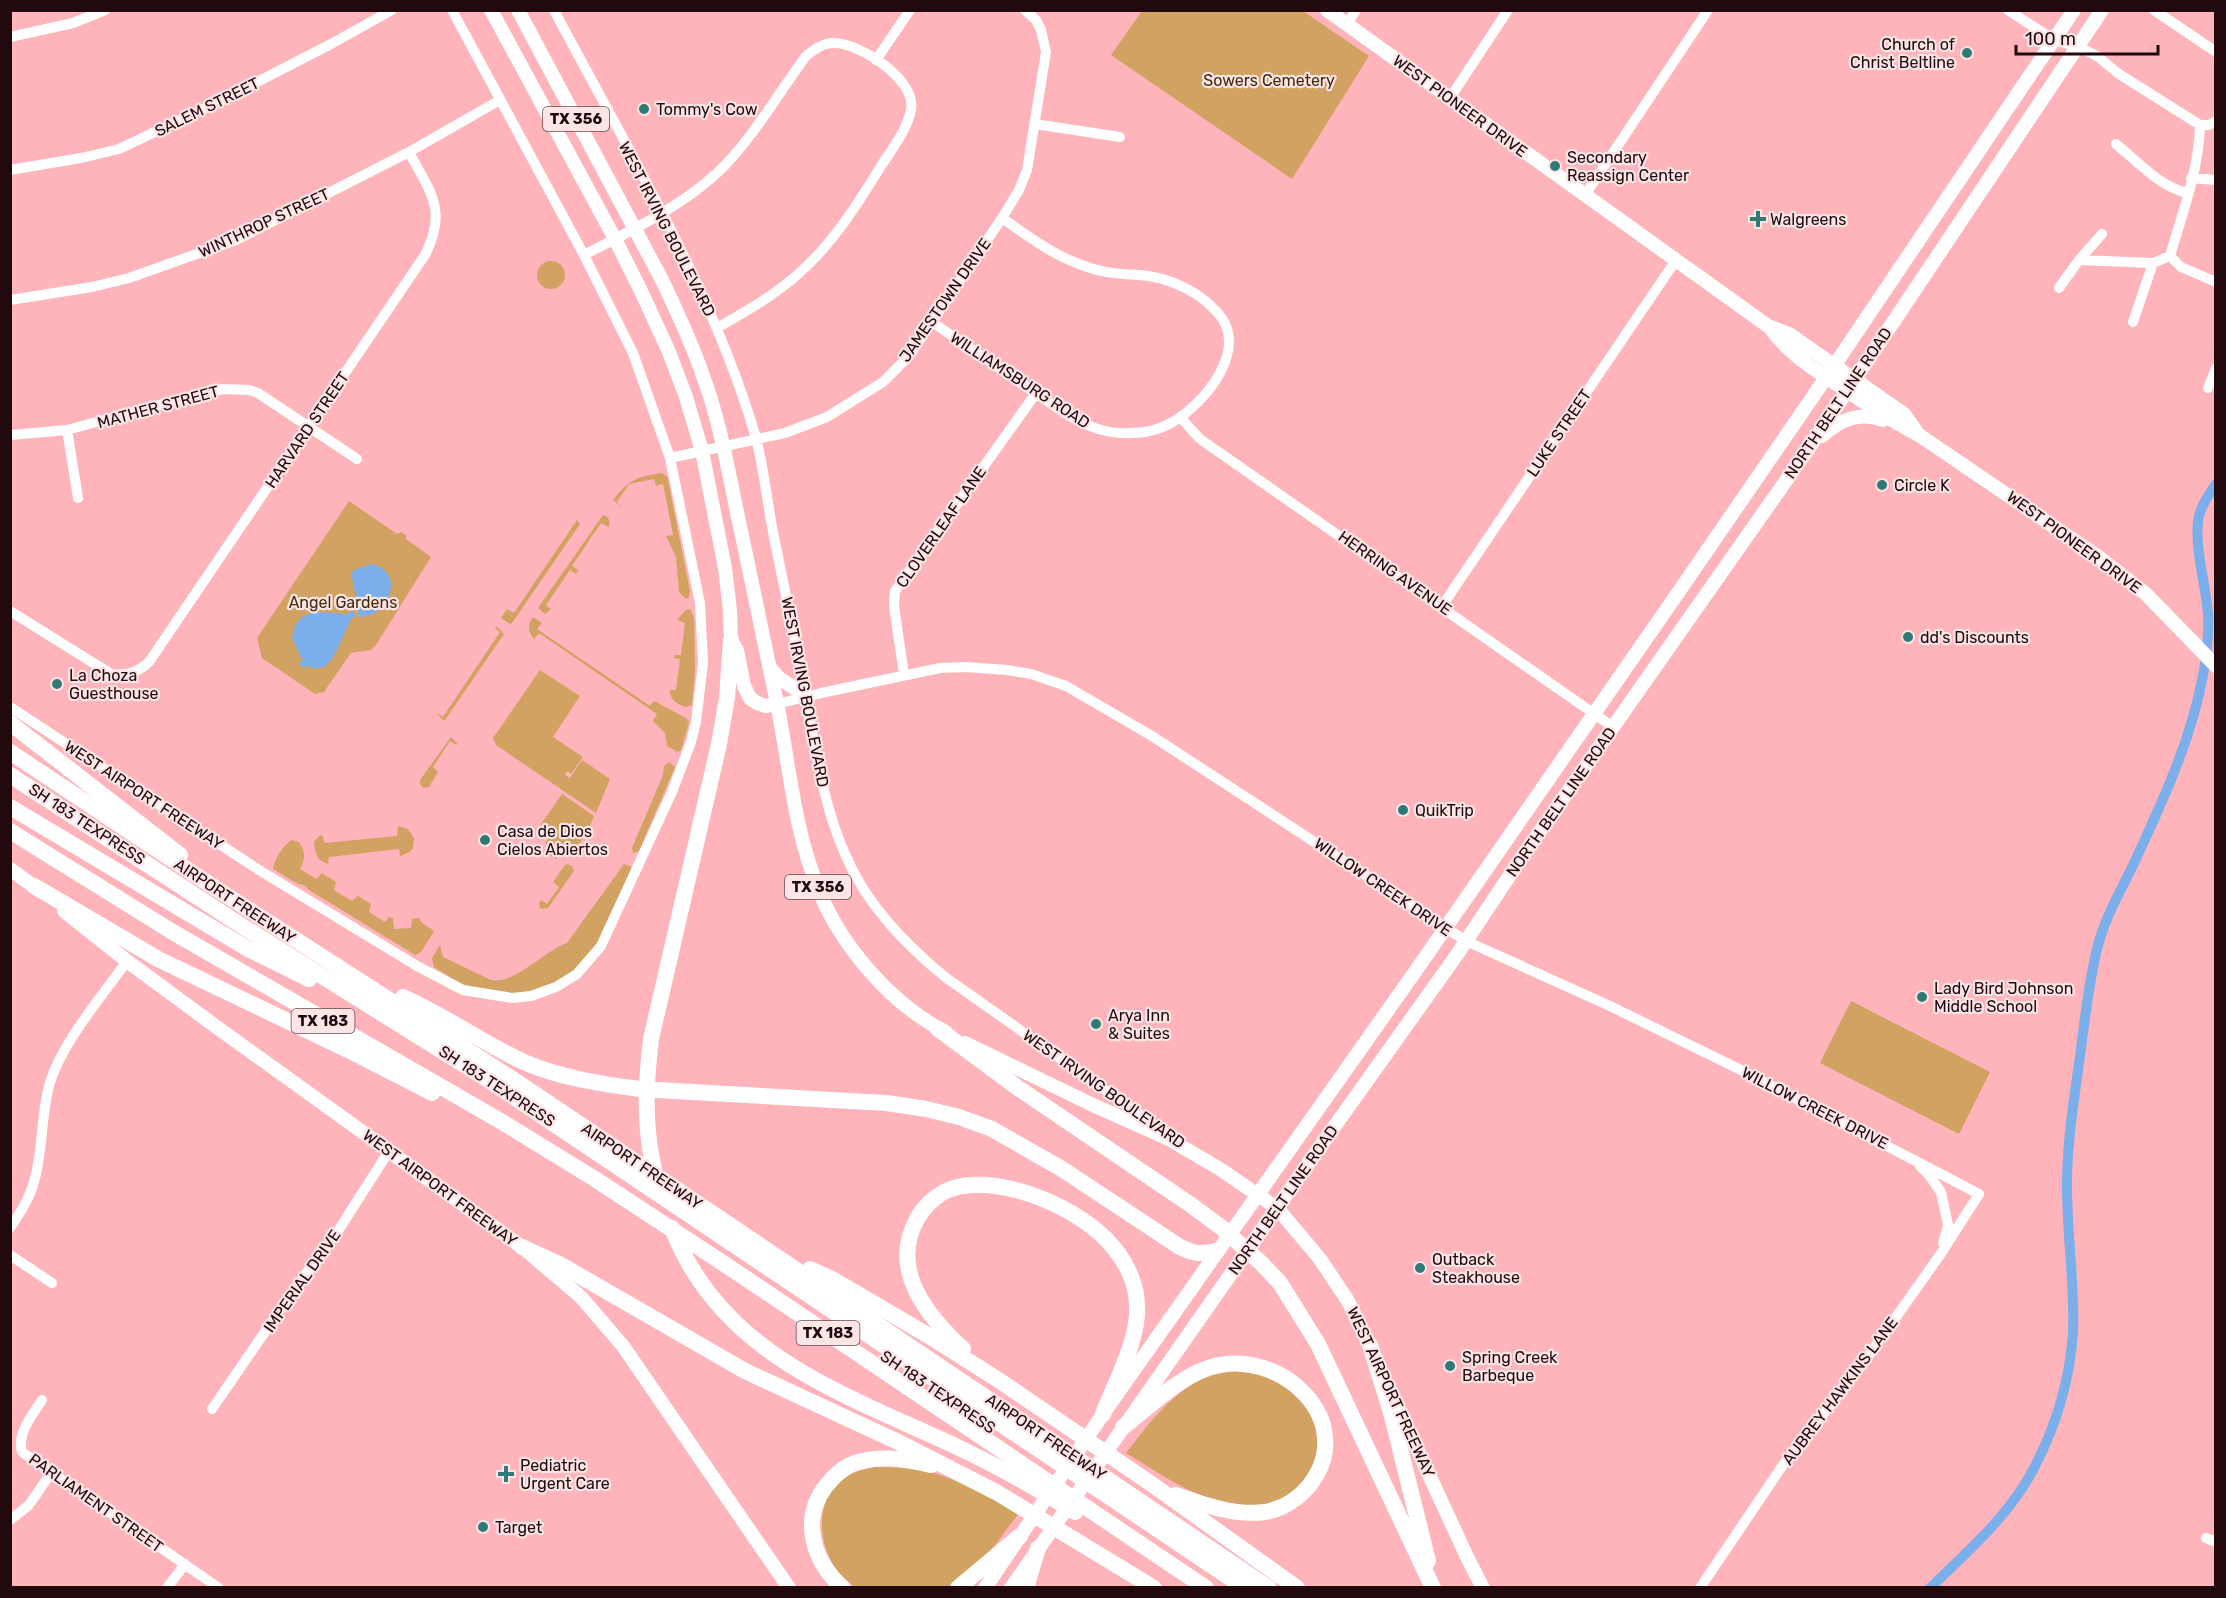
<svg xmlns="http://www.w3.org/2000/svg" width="2226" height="1598" viewBox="0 0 2226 1598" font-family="Rubik,sans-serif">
<rect width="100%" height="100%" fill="#ffb3ba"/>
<!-- green -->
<path fill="#d2a263" d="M 1303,11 L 1369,56 L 1292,179 L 1111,55 L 1142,11 Z
M537 275a14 14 0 1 1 28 0a14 14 0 1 1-28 0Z
M 661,473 L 667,476 L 668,480 L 690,591 L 689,597 L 686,599 L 679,592 L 676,557 L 666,536 L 673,535 L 663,484 L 656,486 L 654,479 L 629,484 L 617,502 L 621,507 L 613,500 C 628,480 637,477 661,473 Z
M 349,501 L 397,534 L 401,532 L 406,535 L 406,539 L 431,557 L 376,645 L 371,650 L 351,653 L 324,692 L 315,694 L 262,658 L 257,638 Z
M 603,515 L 608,517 L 610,524 L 608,527 L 601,523 L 572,566 L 578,570 L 576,574 L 570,570 L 546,605 L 551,609 L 545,614 L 538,608 Z
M 577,520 L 580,524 L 512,623 L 510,624 L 501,618 L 507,609 L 514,613 Z
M 690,609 L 694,617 L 695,669 L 692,705 L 685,707 C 676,703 670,700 670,690 L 676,690 L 680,659 L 674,658 L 675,655 L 681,655 L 685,623 L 679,621 L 678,619 L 686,610 Z
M 533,617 L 542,623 L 537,629 L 650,706 L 654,701 L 686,718 L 689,722 L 681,750 L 678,752 L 667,746 L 665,733 L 653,721 L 657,714 L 539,633 L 534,639 C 528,632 527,625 533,617 Z
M 496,626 L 504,634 L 445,720 L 443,720 L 436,713 L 443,717 L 500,632 L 495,628 Z
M 540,670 L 580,696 L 553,737 L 583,757 L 571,774 L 567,771 L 565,775 L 570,778 L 582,760 L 610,779 L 596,813 L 496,745 L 493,738 Z
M 451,737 L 458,744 L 456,745 L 450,741 L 433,767 L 438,772 L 429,787 L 423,788 L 420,784 L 420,780 Z
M 669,762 L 675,767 L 639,851 L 633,853 L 632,848 L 663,775 L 664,766 Z
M 562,794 L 594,816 L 588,831 L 574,852 L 561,853 L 556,859 L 545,852 L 549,846 L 545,843 L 549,838 L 541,824 Z
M 398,826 L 408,829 L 414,838 L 413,848 L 410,852 L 400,856 L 399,849 L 329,857 L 328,864 C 316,860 315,853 314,842 L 320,835 L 323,836 L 324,843 L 397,836 Z
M 292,840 L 299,842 C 306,851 305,860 300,869 L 316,879 L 322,873 L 336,882 L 334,890 L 352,901 L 358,896 L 371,904 L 369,912 L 385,922 L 389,917 L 393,918 L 394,929 L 411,928 L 412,919 L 419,918 L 421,922 L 434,931 L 421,952 L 415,955 L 309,890 L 304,885 L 298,884 L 273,869 C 274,859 283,845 292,840 Z
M 567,864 L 572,866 L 574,871 L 548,908 L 540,909 L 539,903 L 541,900 L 547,904 L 559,887 L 553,882 L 565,865 Z
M 624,864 L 632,867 L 605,935 L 574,971 L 558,983 L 524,994 L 499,994 L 463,985 L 434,967 L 432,958 L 440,945 L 443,957 L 491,980 C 514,985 544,951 567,943 Z
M 1851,1001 L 1990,1072 L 1959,1134 L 1820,1063 Z
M 1240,1370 C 1247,1371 1255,1371 1262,1373 C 1270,1375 1299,1395 1304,1401 C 1326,1431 1320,1479 1287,1497 C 1269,1508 1243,1506 1224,1502 C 1189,1495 1156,1471 1126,1453 C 1148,1425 1173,1390 1208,1377 C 1218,1373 1229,1372 1240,1370 Z
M 875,1467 C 887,1467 898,1467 909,1468 C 947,1472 986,1496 1019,1513 L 989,1553 L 968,1575 L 948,1587 L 856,1587 C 820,1567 807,1504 844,1478 C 853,1472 865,1469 875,1467 Z"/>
<!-- water -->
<path fill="#7aafeb" d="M 372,564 C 405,572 391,616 360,617 L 357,610 L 353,608 L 356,597 L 351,573 L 354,570 Z
M 352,610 L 357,617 L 353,617 C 340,633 334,682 306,665 L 304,668 L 306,671 L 297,662 L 303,662 L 292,638 C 297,604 323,613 348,614 Z"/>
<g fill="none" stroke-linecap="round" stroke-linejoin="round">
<!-- canal -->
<path stroke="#7aafeb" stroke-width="10" d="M 1930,1588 C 1968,1551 2010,1515 2034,1468 C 2056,1426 2070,1379 2073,1332 C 2075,1281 2066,1229 2067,1178 C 2068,1135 2075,1092 2081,1049 C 2085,1016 2089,982 2097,949 C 2105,916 2120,893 2134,863 C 2161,805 2190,743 2202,680 C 2206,662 2209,634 2208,615 C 2206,584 2195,553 2198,521 C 2200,507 2208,496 2216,484"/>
<!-- minor -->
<path stroke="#fff" stroke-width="10" d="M 554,10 C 626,147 713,289 756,438 C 764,469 767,501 773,532 C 785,592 798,651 808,710 C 817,759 825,809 845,854 C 866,904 904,943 945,977 L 1169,1135
M 2008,10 L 2054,40 L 2079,47 L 2097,56 L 2119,74 L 2200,125
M 2154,10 L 2216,52
M 1347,24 L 1356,10
M 10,37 L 73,23 L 105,10
M 876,60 L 910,10
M 1450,98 L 1508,10
M 1035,124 L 1120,137
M 2200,125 L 2209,125 L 2216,121
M 2116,144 C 2137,161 2160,187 2187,193
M 10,170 L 81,158 L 119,149 L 220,101 L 331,44 L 392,10
M 2191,178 L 2216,180
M 1585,195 L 1708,10
M 584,255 C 630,231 679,208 717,173 C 749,144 780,91 806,56 C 815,49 823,43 834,43 C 860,43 917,80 911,110 C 907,130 892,149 881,166 C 857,205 832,245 797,275 C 773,296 745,312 717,328
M 2170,256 L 2181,267 L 2216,282
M 2079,260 L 2153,263
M 2059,288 L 2079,260 L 2102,234
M 10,300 L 92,287 L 129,278 L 236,240 L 409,152 L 500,100
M 932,322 L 1063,412 C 1084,425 1106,435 1132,433 C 1145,433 1160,429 1171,423 C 1205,404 1252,347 1216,311 C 1200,293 1172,279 1148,276 C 1133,274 1117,275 1102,271 C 1064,263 1033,240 1002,218
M 2133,322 L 2153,263 L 2170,256 C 2182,214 2199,170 2200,125
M 2208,388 L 2216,368
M 1180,417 L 1200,439 L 1613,727
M 67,430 L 78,498
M 10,435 L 67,430 L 210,391 L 225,389 L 249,390 L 258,393 L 357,459
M 670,458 L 785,433 L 827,417 L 883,382 L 909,356 L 1002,218 L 1019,190 L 1027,170 L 1046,52 L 1041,30 L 1036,20 L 1025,10
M 1442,606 L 1676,260
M 10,611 L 111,674 C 126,676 137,673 149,662 L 425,255 C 448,210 430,192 409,152
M 904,675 L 894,606 L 895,591 L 1036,393
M 777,704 L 821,693 L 940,668 L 966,667 L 1007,670 L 1031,674 L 1066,686 L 1152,736 L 1466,941 L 1610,1006 L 1743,1071 L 1979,1194 L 1940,1255 L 1857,1372 L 1785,1462 L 1700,1588
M 10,707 L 259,870 L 417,966 L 463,990 L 512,998 L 531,996 L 556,987 L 577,974 L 601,946 L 672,792 L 691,742 L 696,722 L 703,663 L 700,603 L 670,458 L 633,353 L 584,255 L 452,10
M 1920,1166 L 1929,1175 L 1941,1192 L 1948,1225 L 1943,1243
M 10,1228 C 21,1212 31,1196 35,1178 C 43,1148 41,1116 49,1086 C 60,1045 102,996 127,961
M 10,1255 L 52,1283
M 42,1400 C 32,1416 17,1432 22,1452 L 219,1588
M 212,1409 L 293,1291 L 338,1231 L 389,1151
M 10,1520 L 29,1505 L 51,1473
M 2206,1538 L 2216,1542
M 167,1588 L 185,1564"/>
<!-- major -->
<path stroke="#fff" stroke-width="14" d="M 491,10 L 615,239 L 641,291 L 669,352 L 686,397 L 702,451 L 725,568 L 730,611 L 731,640 L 737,650 L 744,686 L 750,698 L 757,703 L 766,706 L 777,704
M 518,10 L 662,280 C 677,312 692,343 703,376 C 721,424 729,476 740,526 C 752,585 765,644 777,703 C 790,769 794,831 820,893 C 842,947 893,1006 946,1032
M 1327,10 L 1768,326 L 1789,334 L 1904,414 L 1919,435
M 1769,326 C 1788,355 1819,372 1847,391 C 1871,407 1893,422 1919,435 L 2100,558 L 2146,594 L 2216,666
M 1822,436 C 1840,420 1859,411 1883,420
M 770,668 L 779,678 L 806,696
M 10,869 L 40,891
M 64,911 L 127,961 L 211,1023 L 522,1247 L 581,1297 L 623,1346 L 789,1588
M 965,1043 L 1095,1106 L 1167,1138 L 1220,1169 L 1278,1209 L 1320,1259 L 1348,1301 L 1374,1354
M 1389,1388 L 1467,1557 L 1483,1588
M 985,1588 L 1103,1414 L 1417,969 L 1682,587 L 1834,366 L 2074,10
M 1011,1588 L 1317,1151 L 1456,956 L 1526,851 L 1811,445 L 2102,10"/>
<!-- highway -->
<path stroke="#fff" stroke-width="16" d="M 10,723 L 180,855
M 10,752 L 209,884 L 520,1084 L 1269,1588
M 10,775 L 242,926 L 490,1081 L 1245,1588
M 10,807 L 248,949 L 309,979
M 10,831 L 171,931 L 497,1119 L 595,1179 L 735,1271 L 1206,1588
M 34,886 L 158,959 L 348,1050 L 432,1093
M 403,997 C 446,1016 484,1044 526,1063 C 562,1078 601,1084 640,1089 L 887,1103 L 926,1109 L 959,1117 L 992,1129 L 1062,1169 L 1180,1247 C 1194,1254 1203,1255 1218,1250
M 937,1028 L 1018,1088 L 1191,1205 L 1222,1228 L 1261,1263 L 1280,1283 L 1318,1344 L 1433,1588
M 656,1178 C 644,1132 645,1087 651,1039 L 719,744 L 727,698 L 731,640
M 672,1228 C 720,1353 841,1393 951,1444 C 994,1464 1035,1487 1075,1512
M 522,1247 L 561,1265 L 745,1371 L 896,1441 L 996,1492 L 1154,1588
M 810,1269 L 832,1279 L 929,1336 L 1000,1381 L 1153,1485 L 1297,1588
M 1370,1345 L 1392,1416 L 1428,1561
M 963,1349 C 927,1316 889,1270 917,1219 C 924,1206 939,1192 954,1188 C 1003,1174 1083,1209 1114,1248 C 1127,1264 1137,1285 1137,1306 C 1139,1339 1115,1383 1103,1414
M 1123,1427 C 1148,1408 1178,1378 1208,1368 C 1279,1344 1362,1422 1308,1487 C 1297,1500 1281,1509 1265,1512 C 1235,1516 1204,1505 1176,1495
M 843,1588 C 813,1562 800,1519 826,1486 C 833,1477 840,1470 850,1465 C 876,1454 905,1459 931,1465
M 958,1588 L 1020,1536
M 1026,1588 L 1038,1548"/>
</g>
<!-- markers -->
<g fill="#2f7977" stroke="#fde5e6" stroke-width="2">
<circle cx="1967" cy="53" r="6"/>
<circle cx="644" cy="109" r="6"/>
<circle cx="1555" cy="166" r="6"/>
<path d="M1755 210h6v6h6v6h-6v6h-6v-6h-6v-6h6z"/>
<circle cx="1882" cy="485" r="6"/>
<circle cx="1908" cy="637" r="6"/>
<circle cx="57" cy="684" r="6"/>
<circle cx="1403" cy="810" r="6"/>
<circle cx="485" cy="840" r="6"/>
<circle cx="1922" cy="997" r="6"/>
<circle cx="1096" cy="1024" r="6"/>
<circle cx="1420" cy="1268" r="6"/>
<circle cx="1450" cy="1366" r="6"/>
<path d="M503 1465h6v6h6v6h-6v6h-6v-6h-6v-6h6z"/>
<circle cx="483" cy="1527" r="6"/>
</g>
<g text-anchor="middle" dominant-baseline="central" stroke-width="4.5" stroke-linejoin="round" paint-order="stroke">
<!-- shield labels -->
<g fill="#fde5e6" stroke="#644b4e" stroke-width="1.5">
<rect x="543" y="107" width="66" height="24" rx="4.5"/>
<rect x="785" y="875" width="66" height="24" rx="4.5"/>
<rect x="291.5" y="1009" width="63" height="24" rx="4.5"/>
<rect x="796.5" y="1321" width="63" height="24" rx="4.5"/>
</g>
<g font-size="15" font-weight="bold" fill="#22090d">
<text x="576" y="119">TX 356</text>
<text x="818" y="887">TX 356</text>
<text x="323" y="1021">TX 183</text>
<text x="828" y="1333">TX 183</text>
</g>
<!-- poi labels -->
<g font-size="16" fill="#22090d" stroke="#fde5e6" text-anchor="start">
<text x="1955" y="44" text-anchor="end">Church of<tspan x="1955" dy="18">Christ Beltline</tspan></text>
<text x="656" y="109">Tommy's Cow</text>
<text x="1567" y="157">Secondary<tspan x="1567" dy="18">Reassign Center</tspan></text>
<text x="1770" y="219">Walgreens</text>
<text x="1894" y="485">Circle K</text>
<text x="1920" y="637">dd's Discounts</text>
<text x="69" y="675">La Choza<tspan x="69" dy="18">Guesthouse</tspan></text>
<text x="1415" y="810">QuikTrip</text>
<text x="497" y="831">Casa de Dios<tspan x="497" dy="18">Cielos Abiertos</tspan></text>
<text x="1934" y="988">Lady Bird Johnson<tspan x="1934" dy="18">Middle School</tspan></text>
<text x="1108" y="1015">Arya Inn<tspan x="1108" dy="18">&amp; Suites</tspan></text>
<text x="1432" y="1259">Outback<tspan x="1432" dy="18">Steakhouse</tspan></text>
<text x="1462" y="1357">Spring Creek<tspan x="1462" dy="18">Barbeque</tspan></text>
<text x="520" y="1465">Pediatric<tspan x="520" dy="18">Urgent Care</tspan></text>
<text x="495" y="1527">Target</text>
</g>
<!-- park labels -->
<g font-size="16" fill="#412b0d" stroke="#fde5e6">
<text x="1269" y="80">Sowers Cemetery</text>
<text x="343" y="602">Angel Gardens</text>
</g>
<!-- street labels -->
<g font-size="16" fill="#22090d" stroke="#fde5e6">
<text transform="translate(1460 106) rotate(36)">WEST PIONEER DRIVE</text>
<text transform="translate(207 107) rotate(-26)">SALEM STREET</text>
<text transform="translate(264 223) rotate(-25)">WINTHROP STREET</text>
<text transform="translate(667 229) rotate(63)">WEST IRVING BOULEVARD</text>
<text transform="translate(945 300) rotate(-55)">JAMESTOWN DRIVE</text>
<text transform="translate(1020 380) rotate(33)">WILLIAMSBURG ROAD</text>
<text transform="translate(1838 403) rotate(-56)">NORTH BELT LINE ROAD</text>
<text transform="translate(158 407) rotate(-15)">MATHER STREET</text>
<text transform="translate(307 430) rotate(-56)">HARVARD STREET</text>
<text transform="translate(1559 433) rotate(-56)">LUKE STREET</text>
<text transform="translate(941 527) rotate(-55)">CLOVERLEAF LANE</text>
<text transform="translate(2074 542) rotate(36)">WEST PIONEER DRIVE</text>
<text transform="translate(1395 573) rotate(35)">HERRING AVENUE</text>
<text transform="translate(805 692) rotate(79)">WEST IRVING BOULEVARD</text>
<text transform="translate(144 795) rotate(33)">WEST AIRPORT FREEWAY</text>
<text transform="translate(1561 802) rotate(-55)">NORTH BELT LINE ROAD</text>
<text transform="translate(87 824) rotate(33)">SH 183 TEXPRESS</text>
<text transform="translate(1383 887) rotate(34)">WILLOW CREEK DRIVE</text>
<text transform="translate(235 901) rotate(33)">AIRPORT FREEWAY</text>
<text transform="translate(497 1086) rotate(33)">SH 183 TEXPRESS</text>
<text transform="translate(1104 1089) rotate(35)">WEST IRVING BOULEVARD</text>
<text transform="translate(1815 1108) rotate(27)">WILLOW CREEK DRIVE</text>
<text transform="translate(642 1166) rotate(34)">AIRPORT FREEWAY</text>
<text transform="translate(440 1188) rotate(36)">WEST AIRPORT FREEWAY</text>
<text transform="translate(1283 1200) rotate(-55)">NORTH BELT LINE ROAD</text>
<text transform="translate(302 1281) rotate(-55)">IMPERIAL DRIVE</text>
<text transform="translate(1840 1391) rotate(-53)">AUBREY HAWKINS LANE</text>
<text transform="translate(938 1392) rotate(34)">SH 183 TEXPRESS</text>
<text transform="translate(1391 1392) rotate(65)">WEST AIRPORT FREEWAY</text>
<text transform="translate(1046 1437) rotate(34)">AIRPORT FREEWAY</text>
<text transform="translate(96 1503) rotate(35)">PARLIAMENT STREET</text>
</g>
</g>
<!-- border -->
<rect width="2226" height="1598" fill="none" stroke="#22090d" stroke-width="24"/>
<!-- scale -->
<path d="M2016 45v9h142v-9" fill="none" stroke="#22090d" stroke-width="3"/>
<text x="2025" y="45" font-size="18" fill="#22090d" stroke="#fde5e6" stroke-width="4.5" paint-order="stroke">100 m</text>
</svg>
